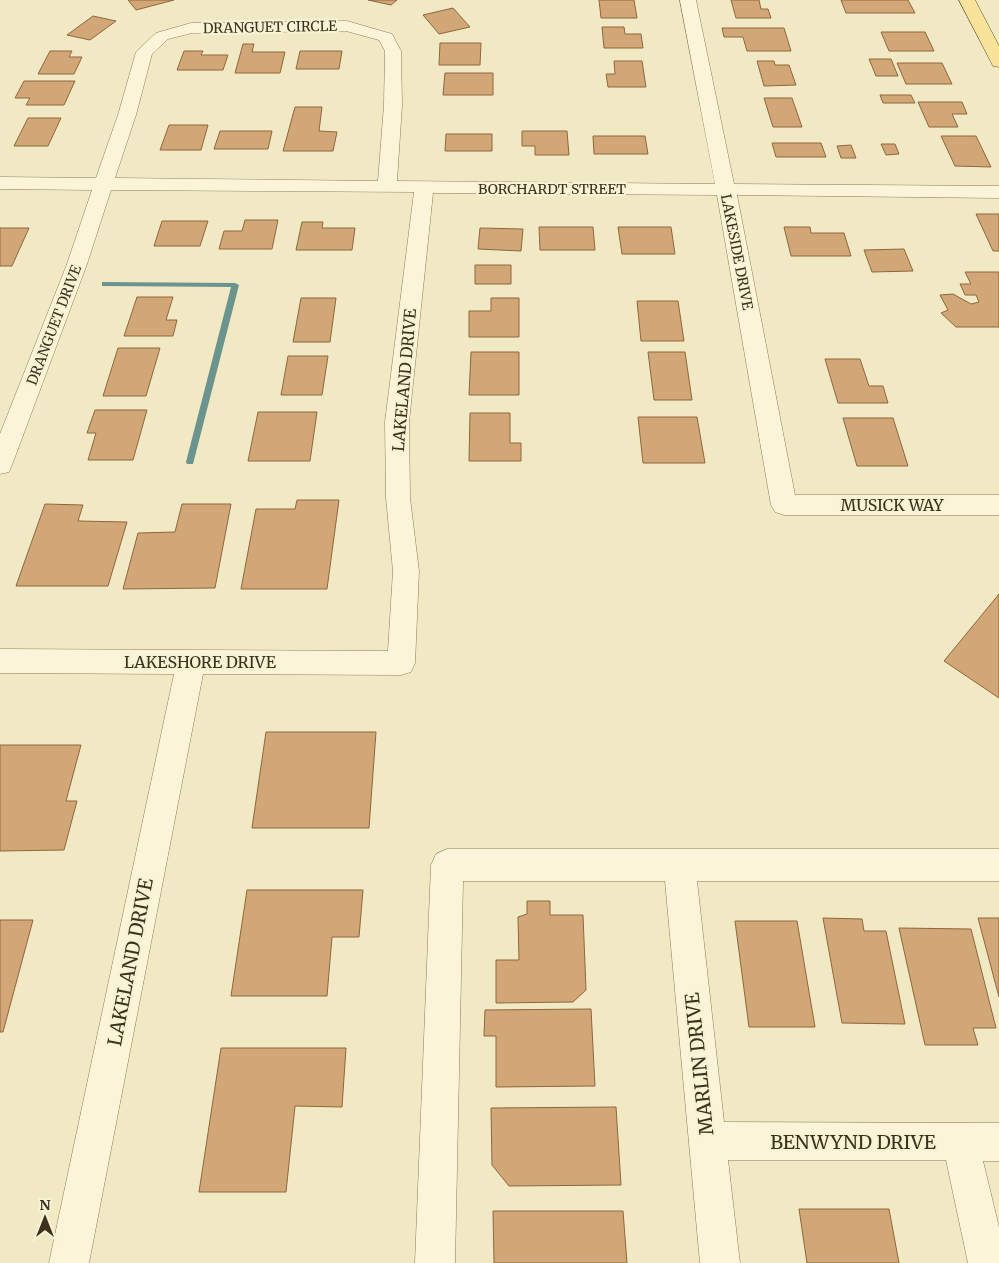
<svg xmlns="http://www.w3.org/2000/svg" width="999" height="1263" viewBox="0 0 999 1263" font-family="Merriweather,serif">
<rect width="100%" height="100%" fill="#f1e9c4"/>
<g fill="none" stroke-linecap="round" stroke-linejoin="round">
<!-- stream -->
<path fill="#6c948e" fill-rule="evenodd" d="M 102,282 L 235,283 L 239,285 L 193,464 L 187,464 L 186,462 L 231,287 L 105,286 L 102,286 Z"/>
</g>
<!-- building -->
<path fill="#d2a777" stroke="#8f663d" d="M 128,0 L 174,0 L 136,10 Z
M 368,0 L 397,0 L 391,5 Z
M 599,0 L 634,0 L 637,18 L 601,18 Z
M 731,0 L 759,0 L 761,9 L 768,9 L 771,18 L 736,18 Z
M 841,0 L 908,0 L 915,13 L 846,13 Z
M 453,8 L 470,27 L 439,34 L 423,15 Z
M 93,16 L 116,21 L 90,40 L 67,35 Z
M 602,27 L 624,27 L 625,34 L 641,34 L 643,48 L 604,48 Z
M 722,28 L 784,28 L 791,51 L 747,51 L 743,37 L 724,37 Z
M 881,32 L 925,32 L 934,51 L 889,51 Z
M 440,43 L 481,43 L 480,65 L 439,65 Z
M 243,44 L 254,44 L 252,52 L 285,52 L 280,73 L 235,73 Z
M 50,51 L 72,51 L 69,57 L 82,57 L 74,74 L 38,74 Z
M 184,51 L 203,51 L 201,55 L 228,55 L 223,70 L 177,70 Z
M 300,51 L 342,51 L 339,69 L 296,69 Z
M 869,59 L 891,59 L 898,76 L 876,76 Z
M 614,61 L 642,61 L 646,87 L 608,87 L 606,74 L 615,74 Z
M 757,61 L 774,61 L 775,65 L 789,65 L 796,85 L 764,86 Z
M 897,63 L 942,63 L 952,84 L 906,84 Z
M 445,73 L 493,73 L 493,95 L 443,95 Z
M 24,81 L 75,81 L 64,105 L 26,105 L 30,98 L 15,98 Z
M 880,95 L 911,95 L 915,103 L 883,103 Z
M 764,98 L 792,98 L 802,127 L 773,127 Z
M 918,102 L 962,102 L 967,114 L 952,114 L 958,127 L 929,127 Z
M 295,107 L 322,107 L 319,131 L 337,132 L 333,151 L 283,151 Z
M 28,118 L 61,118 L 48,146 L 14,146 Z
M 169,125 L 208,125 L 201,150 L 160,150 Z
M 220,131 L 272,131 L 268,149 L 214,149 Z
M 522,131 L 567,131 L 569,155 L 535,155 L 535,146 L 522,146 Z
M 446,134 L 492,134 L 492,151 L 445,151 Z
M 593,136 L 645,136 L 648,154 L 594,154 Z
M 941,136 L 976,136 L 991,167 L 955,166 Z
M 772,143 L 821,143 L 826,157 L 776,157 Z
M 881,144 L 895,144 L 899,154 L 886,155 Z
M 851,145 L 856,158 L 841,158 L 837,146 Z
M 976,214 L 999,214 L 999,251 L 993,251 Z
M 245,220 L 278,220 L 272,249 L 219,249 L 224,231 L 242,231 Z
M 162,221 L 208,221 L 200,246 L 154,246 Z
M 302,222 L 323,222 L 322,228 L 355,228 L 352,250 L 296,250 Z
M 539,227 L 593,227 L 595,250 L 540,250 Z
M 618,227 L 671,227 L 675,254 L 622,254 Z
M 784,227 L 810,227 L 811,233 L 844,233 L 851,256 L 791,256 Z
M 0,228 L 29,228 L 12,266 L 0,266 Z
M 480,228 L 523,229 L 521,251 L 478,249 Z
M 904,249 L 913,271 L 872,272 L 864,250 Z
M 475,265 L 511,265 L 511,284 L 475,284 Z
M 965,272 L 999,272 L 999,327 L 956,327 L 941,313 L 948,310 L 940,295 L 953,294 L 971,304 L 979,302 L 976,295 L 965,295 L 960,284 L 971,284 Z
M 137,297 L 173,297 L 166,320 L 177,320 L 173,336 L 124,336 Z
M 301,298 L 336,298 L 330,342 L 293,342 Z
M 491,298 L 519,298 L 519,337 L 469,337 L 469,311 L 491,311 Z
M 637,301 L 678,301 L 684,341 L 641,341 Z
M 118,348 L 160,348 L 146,396 L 103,396 Z
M 471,352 L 519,352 L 519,395 L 469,395 Z
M 648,352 L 685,352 L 692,400 L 654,400 Z
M 288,356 L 328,356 L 322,395 L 281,395 Z
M 825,359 L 860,359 L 869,386 L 883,386 L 888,403 L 838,403 Z
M 95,410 L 147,410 L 133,460 L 88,460 L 96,433 L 87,433 Z
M 258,412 L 317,412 L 310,461 L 248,461 Z
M 470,413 L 510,413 L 510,443 L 521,443 L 521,461 L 469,461 Z
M 638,417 L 697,417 L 705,463 L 643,463 Z
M 843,418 L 893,418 L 908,466 L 857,466 Z
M 297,500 L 339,500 L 327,589 L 241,589 L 256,509 L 295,509 Z
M 45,504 L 83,505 L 78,521 L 127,522 L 108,586 L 16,586 Z
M 182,504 L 231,504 L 215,588 L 123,589 L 138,533 L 175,532 Z
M 999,594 L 999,698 L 944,661 Z
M 266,732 L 376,732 L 369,828 L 252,828 Z
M 0,745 L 81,745 L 66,801 L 77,801 L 64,850 L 0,851 Z
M 247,890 L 363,890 L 359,937 L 332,937 L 327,996 L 231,996 Z
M 527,901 L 550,901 L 550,915 L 583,915 L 586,990 L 573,1002 L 496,1003 L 496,960 L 519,960 L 518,917 L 527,914 Z
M 823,918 L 862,919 L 864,931 L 886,931 L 905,1024 L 842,1023 Z
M 978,918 L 999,918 L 999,997 Z
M 0,920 L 33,920 L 3,1032 L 0,1032 Z
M 735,921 L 797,921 L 815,1027 L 749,1027 Z
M 899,928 L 971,929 L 996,1028 L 973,1028 L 978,1045 L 925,1045 Z
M 591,1009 L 595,1086 L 496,1087 L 496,1036 L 484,1036 L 485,1010 Z
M 221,1048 L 346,1048 L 342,1107 L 295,1106 L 286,1192 L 199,1192 Z
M 616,1107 L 621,1185 L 509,1186 L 492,1165 L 491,1108 Z
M 799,1209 L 889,1209 L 899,1263 L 807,1263 Z
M 493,1211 L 623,1211 L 627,1263 L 494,1263 Z"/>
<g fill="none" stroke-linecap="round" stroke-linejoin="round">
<!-- minor casing -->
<g stroke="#8e7a59" stroke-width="1">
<path id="minor" d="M 680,0 L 696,0 L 734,184 L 999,186 L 999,198 L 737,195 L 795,495 L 999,495 L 999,515 L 784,515 L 775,512 L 771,505 L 717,195 L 433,193 L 409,422 L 410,498 L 419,571 L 415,663 L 411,672 L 401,675 L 203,674 L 89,1263 L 49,1263 L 174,674 L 0,673 L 0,649 L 388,651 L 393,571 L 386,498 L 385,422 L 414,192 L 111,190 L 87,264 L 12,465 L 9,472 L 0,474 L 0,434 L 67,264 L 92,190 L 0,189 L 0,177 L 96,178 L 118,115 L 136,52 L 156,33 L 191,23 L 347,21 L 392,34 L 401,51 L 402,105 L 397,181 L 715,184 ZM 346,31 L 379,40 L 385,51 L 384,105 L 378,181 L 115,178 L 136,115 L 152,54 L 168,39 L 192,33 Z
M 447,849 L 999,849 L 999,881 L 697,881 L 724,1122 L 999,1123 L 999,1161 L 983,1161 L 999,1227 L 999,1263 L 968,1263 L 946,1160 L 728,1160 L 740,1263 L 700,1263 L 665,881 L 463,881 L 455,1263 L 415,1263 L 431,865 L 436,854 Z"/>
</g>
<!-- major casing -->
<g stroke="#5b482d" stroke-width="1">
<path id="major" d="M 959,0 L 975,0 L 999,46 L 999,67 L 993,66 L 991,62 Z"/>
</g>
<!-- minor -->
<use href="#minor" fill="#fbf4d8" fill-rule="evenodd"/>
<!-- major -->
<use href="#major" fill="#f7e499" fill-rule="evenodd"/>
</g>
<g text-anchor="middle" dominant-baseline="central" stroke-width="4.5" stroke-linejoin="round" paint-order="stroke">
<!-- far-street labels -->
<g font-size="14" fill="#3c301e" stroke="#f8f2d4">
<text transform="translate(270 27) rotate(-1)">DRANGUET CIRCLE</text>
<text x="552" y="189">BORCHARDT STREET</text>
<text transform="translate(737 252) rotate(79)">LAKESIDE DRIVE</text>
<text transform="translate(54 325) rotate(-69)">DRANGUET DRIVE</text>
</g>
<!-- street labels -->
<g font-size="16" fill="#3c301e" stroke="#f8f2d4">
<text transform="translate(404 380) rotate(-85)">LAKELAND DRIVE</text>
<text x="892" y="505">MUSICK WAY</text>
<text x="200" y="662">LAKESHORE DRIVE</text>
</g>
<!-- near-street labels -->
<g font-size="19" fill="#3c301e" stroke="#f8f2d4">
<text transform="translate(130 962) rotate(-79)">LAKELAND DRIVE</text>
<text transform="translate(699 1064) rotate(-96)">MARLIN DRIVE</text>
<text x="853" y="1142">BENWYND DRIVE</text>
</g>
</g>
<!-- north arrow -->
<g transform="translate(45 1218)" stroke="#f8f2d4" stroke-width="4" paint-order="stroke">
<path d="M0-4L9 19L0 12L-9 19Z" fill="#3c301e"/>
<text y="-8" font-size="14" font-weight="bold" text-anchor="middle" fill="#3c301e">N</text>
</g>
</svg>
